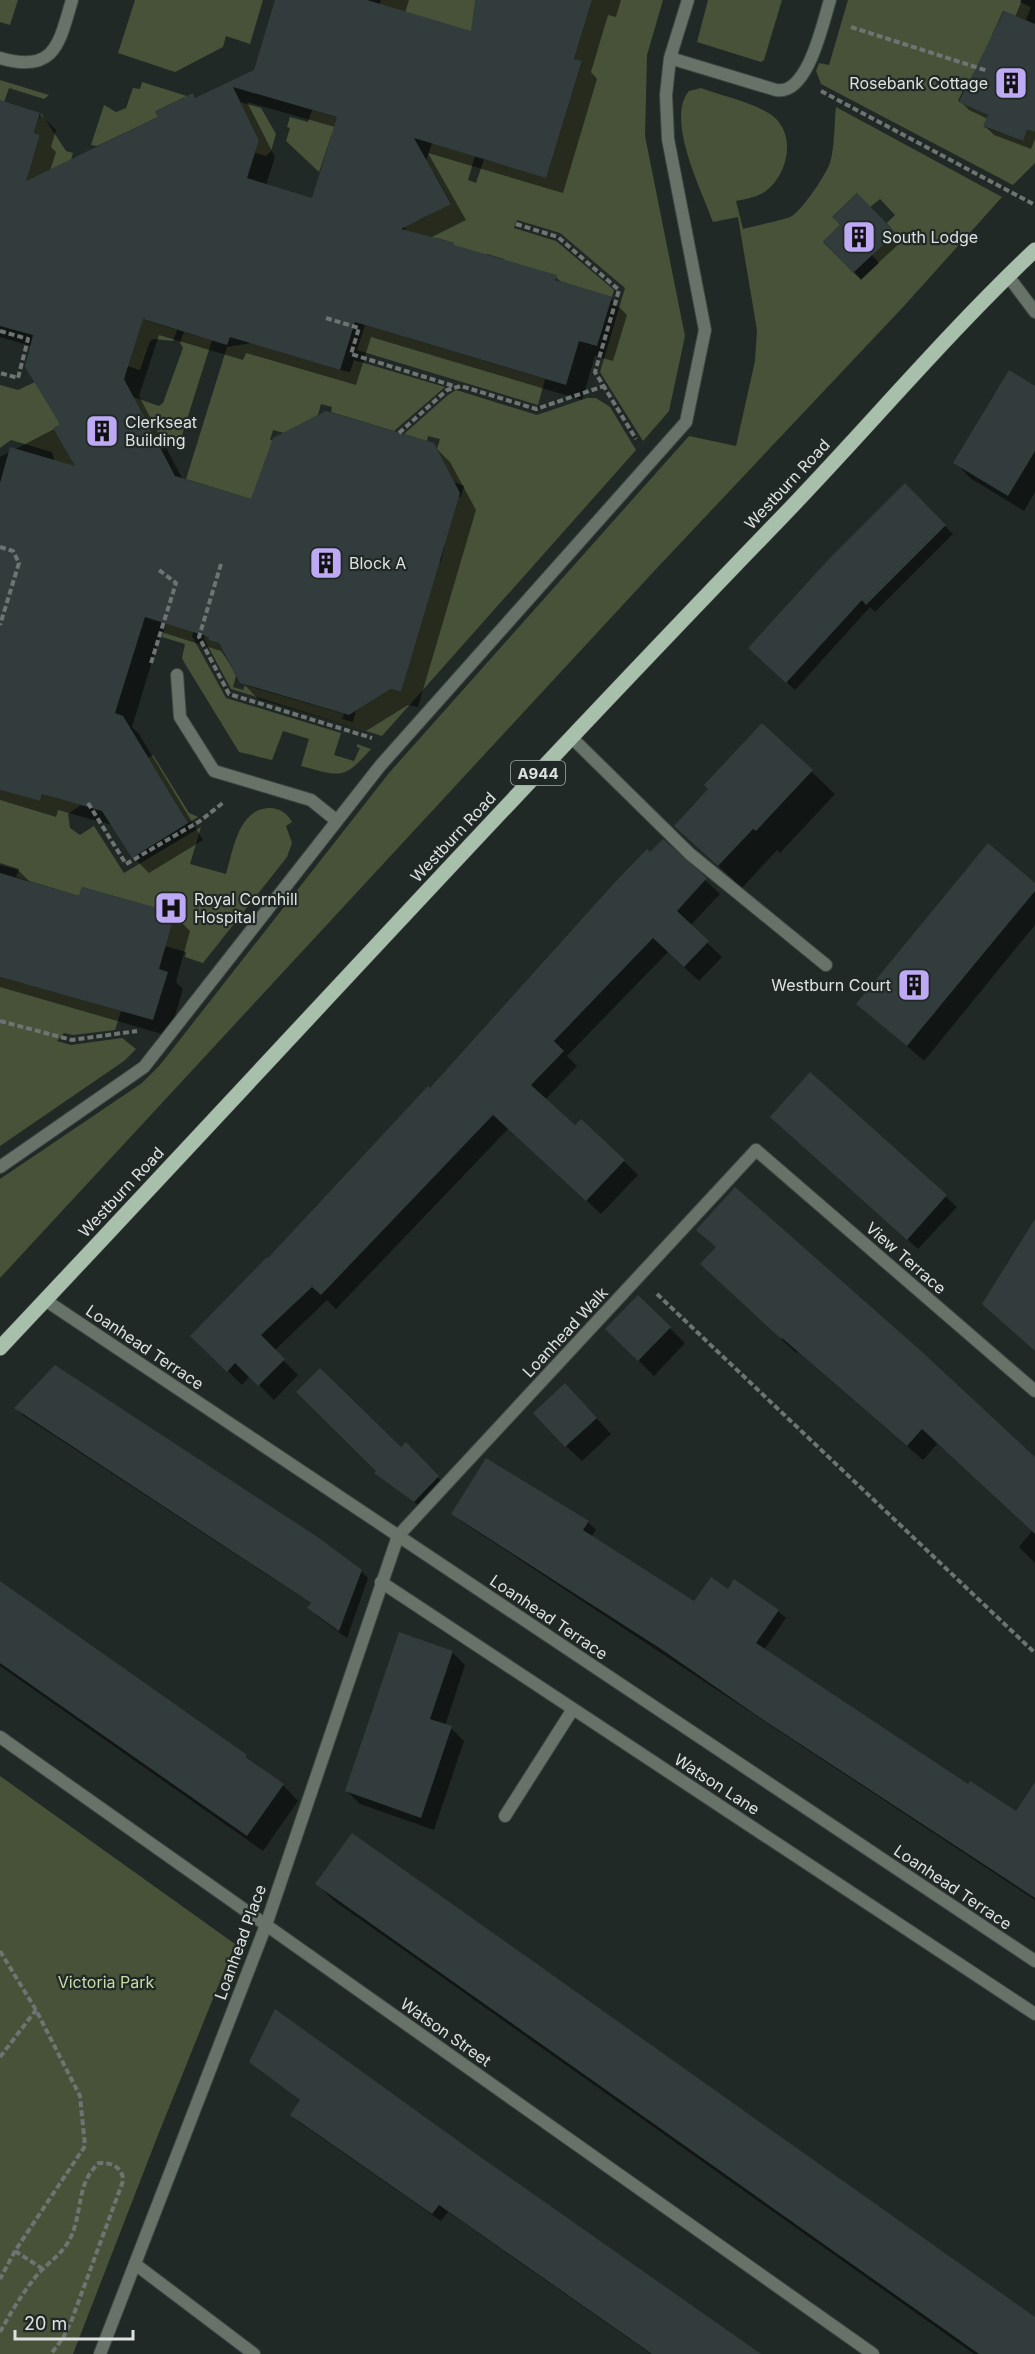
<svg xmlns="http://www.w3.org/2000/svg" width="1035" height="2354" viewBox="0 0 1035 2354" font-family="Inter,sans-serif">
<rect width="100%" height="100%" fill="#212926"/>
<!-- green -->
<path fill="#485238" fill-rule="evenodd" d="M 0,0 L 18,0 L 10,25 L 0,22 Z
M 135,0 L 263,0 L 250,44 L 226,36 L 223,47 L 175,72 L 118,53 Z
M 381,0 L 486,0 L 475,55 L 374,25 Z
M 592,0 L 663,0 L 647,55 L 645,136 L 685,336 L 669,411 L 643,441 L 600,372 L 625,288 L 560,233 L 517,220 L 514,228 L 556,241 L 614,290 L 612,297 L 503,264 L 504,259 L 487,254 L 485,259 L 452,249 L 454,243 L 437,238 L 403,235 L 409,216 L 420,220 L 451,203 L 434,173 L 423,170 L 432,143 L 475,156 L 468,180 L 476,183 L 484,159 L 546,177 L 582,62 L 574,59 Z
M 708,0 L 782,0 L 764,60 L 761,62 L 697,42 Z
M 848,0 L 1021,0 L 1020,2 L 1031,7 L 1026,20 L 1003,11 L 992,35 L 984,93 L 965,86 L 958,101 L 988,115 L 984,127 L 1022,141 L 1027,130 L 1035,132 L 1035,163 L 1013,185 L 821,84 L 816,71 L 819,63 L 829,65 Z
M 0,80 L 49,95 L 44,99 L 9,88 L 4,102 L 0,100 Z
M 142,82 L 187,96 L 156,111 L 158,117 L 97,146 L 91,145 L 104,105 L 116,112 L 126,108 L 133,88 L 140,89 Z
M 701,88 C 722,96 757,103 774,117 C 796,136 788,174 766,191 C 758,197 746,199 736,201 L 743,229 C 753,226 785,220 792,216 C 803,209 825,176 830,163 C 835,146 834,124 836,107 L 1002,197 L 904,306 L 657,568 L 0,1278 L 0,1179 L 142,1083 L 160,1065 L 389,773 L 689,436 L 736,446 L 755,361 L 757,330 L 738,217 L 713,222 C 702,191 665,119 689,91 ZM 857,193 L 870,207 L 880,199 L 895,215 L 887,223 L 895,233 L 872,255 L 879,263 L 861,280 L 823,242 L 840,225 L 833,216 Z
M 240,102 L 261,108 L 276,134 L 271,151 L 266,156 L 255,153 L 259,139 Z
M 312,110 L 346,120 L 340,139 L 331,136 L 319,172 L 286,141 L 290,128 L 287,127 L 290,117 L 308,122 Z
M 41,113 L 66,151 L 73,153 L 59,199 L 18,186 L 35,152 L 40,135 L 34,133 Z
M 136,317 L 177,330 L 173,341 L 154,339 L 150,341 L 140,370 L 121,364 Z
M 365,325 L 545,379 L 538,405 L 357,350 Z
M 184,332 L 212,340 L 178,448 L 166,444 L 164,449 L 149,445 L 133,397 L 159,406 L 163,403 L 183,348 L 180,343 Z
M 276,339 L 273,350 L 340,370 L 350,372 L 354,360 L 445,387 L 394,431 L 331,412 L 332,407 L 321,404 L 318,415 L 284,433 L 273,430 L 270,440 L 274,441 L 251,499 L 186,479 L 227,347 Z
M 35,382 L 60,424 L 80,474 L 49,476 L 54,459 L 52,452 L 11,440 L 0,448 L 0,385 L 18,390 Z
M 456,390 L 537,415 L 587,398 L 596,398 L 610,407 L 636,450 L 382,736 L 231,689 L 204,639 L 226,565 L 208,640 L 219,643 L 236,676 L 233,687 L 243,690 L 245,685 L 344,714 L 342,719 L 353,722 L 356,711 L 391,689 L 401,692 L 405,678 L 400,676 L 418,634 L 435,560 L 441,561 L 445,545 L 440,543 L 455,496 L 461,497 L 464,486 L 454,482 L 437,449 L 440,439 L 428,436 L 427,441 L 404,434 L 448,395 Z
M 211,570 L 192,636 L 226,698 L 341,733 L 334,755 L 354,761 L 360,748 L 357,747 L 357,744 L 371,749 C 343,781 340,776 301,766 L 309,739 L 283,731 L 272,760 L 239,752 L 184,662 L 182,658 L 185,644 L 162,637 L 179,579 Z
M 153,755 L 189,813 L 198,817 L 188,823 L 151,762 L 117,778 Z
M 0,790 L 40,801 L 42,794 L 81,805 L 68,814 L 70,828 L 80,835 L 94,826 L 124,873 L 201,827 L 190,864 L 226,874 C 233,851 238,809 269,808 C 280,808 287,813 292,822 L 286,826 L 292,843 L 287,857 L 203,963 L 185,957 L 186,952 L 165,946 L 174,913 L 82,887 L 79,896 L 16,877 L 19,869 L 0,863 Z
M 0,977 L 121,1011 L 115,1030 L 73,1035 L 64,1033 L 57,1041 L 71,1045 L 122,1038 L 136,1049 L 124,1061 L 0,1146 Z
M 0,1776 L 235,1944 L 158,2135 L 73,2354 L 0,2354 Z"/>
<!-- shadow -->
<path fill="#0007" fill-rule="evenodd" d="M 276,0 L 409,0 L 405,13 L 478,35 L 488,0 L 621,0 L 616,17 L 608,15 L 591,72 L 597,79 L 563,193 L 428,153 L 466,220 L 430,238 L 556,277 L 564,285 L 611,299 L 627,315 L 613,361 L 595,356 L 582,400 L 371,337 L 356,385 L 246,353 L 243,360 L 159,335 L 139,396 L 183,480 L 252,500 L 433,445 L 450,462 L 476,510 L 418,707 L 408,705 L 366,731 L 258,699 L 242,682 L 221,651 L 161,632 L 132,727 L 139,734 L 203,840 L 149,873 L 133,857 L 112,825 L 58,810 L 56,817 L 0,800 L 0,457 L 62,425 L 31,346 L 0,337 L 0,102 L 40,114 L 56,130 L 51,147 L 56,152 L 50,171 L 160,118 L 193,95 L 197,99 L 255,72 ZM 247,102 L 335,127 L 313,200 L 266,185 L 275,157 Z
M 1022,0 L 1035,0 L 1035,139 L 1031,149 L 994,135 L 985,126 L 988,119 L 969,110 L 961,102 L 1015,17 Z
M 857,195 L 902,241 L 861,279 L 825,241 L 842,225 Z
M 1035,388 L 1035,492 L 1024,511 L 970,478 L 955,462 Z
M 905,485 L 953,534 L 875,612 L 870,607 L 795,690 L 758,656 Z
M 762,725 L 835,794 L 780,853 L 777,850 L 742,888 L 676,826 L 710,789 Z
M 663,841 L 720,894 L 690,926 L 722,957 L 699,981 L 668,952 L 567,1056 L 577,1066 L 545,1100 L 575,1127 L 624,1161 L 638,1175 L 601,1214 L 509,1128 L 336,1309 L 327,1300 L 274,1351 L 298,1375 L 274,1400 L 250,1376 L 242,1385 L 192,1336 L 268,1260 Z
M 0,865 L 18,870 L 32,884 L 80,898 L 174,915 L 190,931 L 176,982 L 183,989 L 169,1036 L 0,987 Z
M 1035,885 L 1035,925 L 924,1061 L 858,1003 Z
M 810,1074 L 957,1207 L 918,1249 L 783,1128 Z
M 698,1230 L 1035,1459 L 1035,1563 L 1019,1547 L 1032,1531 L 938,1443 L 923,1460 L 798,1352 L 796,1353 L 717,1279 L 717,1248 Z
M 638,1297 L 685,1343 L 654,1376 L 607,1329 Z
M 580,1400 L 611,1434 L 582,1461 L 566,1446 Z
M 16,1408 L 361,1571 L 368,1578 L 347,1638 L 317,1616 L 309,1608 L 312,1604 L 24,1416 Z
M 406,1444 L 445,1485 L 422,1508 L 376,1473 Z
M 486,1460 L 588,1522 L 596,1530 L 591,1537 L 695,1604 L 728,1591 L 778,1611 L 786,1618 L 764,1650 L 968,1786 L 1016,1814 L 1035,1789 L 1035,1900 L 461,1521 L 453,1513 Z
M 0,1582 L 246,1756 L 283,1785 L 298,1801 L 263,1851 L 0,1666 Z
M 452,1652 L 465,1665 L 445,1726 L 451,1728 L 464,1741 L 434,1830 L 360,1804 L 347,1791 Z
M 317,1884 L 1035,2319 L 1035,2354 L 974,2354 L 333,1900 Z
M 251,2062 L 479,2157 L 758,2354 L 651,2354 L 448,2212 L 441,2221 L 299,2122 L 292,2114 L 301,2101 Z"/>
<!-- building -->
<path fill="#333c3c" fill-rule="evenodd" d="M 275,0 L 367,0 L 471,31 L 475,0 L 592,0 L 574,59 L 582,61 L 546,178 L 414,138 L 451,204 L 401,229 L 454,243 L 454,245 L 557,275 L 555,280 L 612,297 L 597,346 L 579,341 L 566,385 L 355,322 L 340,370 L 230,337 L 227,345 L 143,319 L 124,379 L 175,476 L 251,499 L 273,438 L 326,411 L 434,443 L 460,493 L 401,692 L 391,689 L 349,715 L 240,683 L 219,643 L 208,640 L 209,637 L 145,617 L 115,713 L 123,716 L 188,823 L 132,858 L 102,811 L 42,794 L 40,801 L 0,790 L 0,483 L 10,447 L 75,466 L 53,428 L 60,424 L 25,367 L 33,335 L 0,326 L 0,100 L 40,113 L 34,133 L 40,135 L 26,181 L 158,117 L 155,112 L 193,93 L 195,98 L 254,70 ZM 233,87 L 337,117 L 312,198 L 247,178 L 259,140 Z
M 1004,11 L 1035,24 L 1035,132 L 1027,130 L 1023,141 L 983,126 L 988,115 L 959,102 Z
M 857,193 L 896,233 L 853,273 L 823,241 L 840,225 L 832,217 Z
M 1009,370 L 1035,386 L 1035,451 L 1008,496 L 953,463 Z
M 905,483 L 946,525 L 866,605 L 862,600 L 786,683 L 748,648 L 828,560 Z
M 762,723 L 813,770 L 756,831 L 753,829 L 718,866 L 674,826 L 708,789 L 704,785 Z
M 663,839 L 707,878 L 677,911 L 709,941 L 684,967 L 653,938 L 554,1041 L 564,1051 L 531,1085 L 575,1125 L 581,1119 L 625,1160 L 586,1201 L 493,1115 L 321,1295 L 312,1287 L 261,1335 L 285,1359 L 258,1386 L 235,1363 L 227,1372 L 190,1336 L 267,1257 L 268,1258 L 428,1086 L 430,1088 L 617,880 L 647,849 L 650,852 Z
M 988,843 L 1035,883 L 1035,891 L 907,1046 L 856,1004 Z
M 0,873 L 79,896 L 82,887 L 175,913 L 159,969 L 168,972 L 153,1020 L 0,977 Z
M 810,1072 L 947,1195 L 907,1240 L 770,1117 Z
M 735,1187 L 920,1350 L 1035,1457 L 1035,1534 L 922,1429 L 907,1446 L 782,1338 L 781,1339 L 700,1264 L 716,1247 L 696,1230 Z
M 1035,1219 L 1035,1351 L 982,1304 Z
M 638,1295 L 671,1327 L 638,1361 L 605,1329 Z
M 55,1365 L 319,1538 L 362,1570 L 339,1631 L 307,1608 L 311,1603 L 14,1408 Z
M 320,1368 L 401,1447 L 406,1442 L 439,1476 L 414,1502 L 374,1473 L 376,1471 L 296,1392 Z
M 565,1383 L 597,1418 L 565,1447 L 533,1413 Z
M 486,1458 L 589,1521 L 583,1530 L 694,1601 L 711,1577 L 728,1589 L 734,1579 L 779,1610 L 756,1643 L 968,1784 L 970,1781 L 1016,1811 L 1035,1782 L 1035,1898 L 756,1715 L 661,1649 L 451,1514 Z
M 0,1581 L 247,1755 L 246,1757 L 284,1784 L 247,1836 L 0,1663 Z
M 399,1632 L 453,1651 L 430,1719 L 452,1726 L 421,1818 L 345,1791 Z
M 352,1833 L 1035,2317 L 1035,2354 L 979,2354 L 315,1884 Z
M 275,2009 L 479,2156 L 761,2354 L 652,2354 L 439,2205 L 432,2214 L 290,2115 L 300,2100 L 249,2062 Z"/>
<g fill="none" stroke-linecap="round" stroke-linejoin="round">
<!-- service casing -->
<g stroke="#3f4744" stroke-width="14">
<path id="service" d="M 0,58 C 55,74 59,44 72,0
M 670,58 L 776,90 C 808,96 823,22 830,0
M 177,675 L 180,717 L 214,771 L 311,800 L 337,821
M 571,737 L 690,854 L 826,965
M 0,1167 L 144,1067 L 380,766 L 686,422 L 705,330 L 668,139 L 666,95 L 670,58 L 688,0
M 398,1536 L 756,1150
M 381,1582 L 1035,2014
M 505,1816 L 573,1709
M 135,2264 L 254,2354"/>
</g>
<!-- minor casing -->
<g stroke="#3f4744" stroke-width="14">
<path id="minor" d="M 1008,276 L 1035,312
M 756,1150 L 1035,1391
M 45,1300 L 1035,1961
M 100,2354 L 266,1925 L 398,1536"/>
</g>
<!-- tertiary casing -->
<g stroke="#3f4744" stroke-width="14">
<path id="tertiary" d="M 0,1737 L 873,2354"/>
</g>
<!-- primary casing -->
<g stroke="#3f4744" stroke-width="16">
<path id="primary" d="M 0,1348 C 260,1072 516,792 779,520 C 865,431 945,335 1035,250"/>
</g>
<!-- path -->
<path stroke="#6d7472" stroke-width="4" stroke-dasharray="6 3" stroke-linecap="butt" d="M 851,27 L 988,71
M 821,91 L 1035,205
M 516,224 L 558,237 L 619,290 L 595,372 L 636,439
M 326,318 L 359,328 L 351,354 L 454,386
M 0,331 L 28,339 L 18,378 L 0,373
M 399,433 L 447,390 L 461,386 L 536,409 L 604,386
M 0,547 L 13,551 L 19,563 L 0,625
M 221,564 L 199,637 L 229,694 L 372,738
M 151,663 L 176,583 L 159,570
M 88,803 L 126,864 L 200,821 L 224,802
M 0,1021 L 72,1040 L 137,1031
M 657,1294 L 1035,1653
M 0,1951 L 36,2010 L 80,2096 L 85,2146 L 15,2251 L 0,2279
M 0,2057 L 36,2010
M 15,2251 L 43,2269
M 0,2332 C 11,2312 23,2292 38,2274 C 47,2264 60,2255 67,2244 C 84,2218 74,2185 99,2163 C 111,2162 123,2167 123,2181 L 71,2322 L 63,2338 L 51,2354"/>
<!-- service -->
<use href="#service" stroke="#677369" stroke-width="12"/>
<!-- minor -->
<use href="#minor" stroke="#677369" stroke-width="12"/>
<!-- tertiary -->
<use href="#tertiary" stroke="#677369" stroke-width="12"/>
<!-- primary -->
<use href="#primary" stroke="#a7bfab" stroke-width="15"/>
</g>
<!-- icons -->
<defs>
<g id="building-square" transform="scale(1.725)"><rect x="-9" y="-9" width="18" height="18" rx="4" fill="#bea9f4" stroke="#212926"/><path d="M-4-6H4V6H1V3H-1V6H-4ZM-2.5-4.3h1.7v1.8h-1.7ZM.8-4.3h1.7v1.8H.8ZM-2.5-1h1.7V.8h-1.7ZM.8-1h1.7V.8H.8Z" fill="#111"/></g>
<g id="hospital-square" transform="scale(1.725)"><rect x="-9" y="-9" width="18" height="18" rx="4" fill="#bea9f4" stroke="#212926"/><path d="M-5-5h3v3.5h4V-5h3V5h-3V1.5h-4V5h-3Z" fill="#111"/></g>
</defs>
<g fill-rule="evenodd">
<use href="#building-square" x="1011" y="83"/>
<use href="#building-square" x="859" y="237"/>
<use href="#building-square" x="102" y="431"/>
<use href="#building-square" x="326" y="563"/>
<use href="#hospital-square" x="171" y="908"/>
<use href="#building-square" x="914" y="985"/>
</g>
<g text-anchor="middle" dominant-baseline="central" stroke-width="4.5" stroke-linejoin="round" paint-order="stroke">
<!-- shield labels -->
<rect fill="#212926" stroke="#a5aaa9" stroke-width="1.5" x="511" y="761" width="54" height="24" rx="4.5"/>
<g font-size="15" font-weight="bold" fill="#dde2e1">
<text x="538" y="773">A944</text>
</g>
<!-- poi labels -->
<g font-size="16" fill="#dde2e1" stroke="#212926" text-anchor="start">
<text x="988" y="83" text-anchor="end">Rosebank Cottage</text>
<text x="882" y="237">South Lodge</text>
<text x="125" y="422">Clerkseat<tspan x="125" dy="18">Building</tspan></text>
<text x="349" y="563">Block A</text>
<text x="194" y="899">Royal Cornhill<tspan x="194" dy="18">Hospital</tspan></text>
<text x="891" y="985" text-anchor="end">Westburn Court</text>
</g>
<!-- street labels -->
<g font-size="16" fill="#dde2e1" stroke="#212926">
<text transform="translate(787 484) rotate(-47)">Westburn Road</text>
<text transform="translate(453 837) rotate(-47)">Westburn Road</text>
<text transform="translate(121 1192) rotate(-47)">Westburn Road</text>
<text transform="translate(906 1258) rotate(41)">View Terrace</text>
<text transform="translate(565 1332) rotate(-47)">Loanhead Walk</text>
<text transform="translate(145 1347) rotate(34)">Loanhead Terrace</text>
<text transform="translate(549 1617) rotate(34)">Loanhead Terrace</text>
<text transform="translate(717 1784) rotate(33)">Watson Lane</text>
<text transform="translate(953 1887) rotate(34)">Loanhead Terrace</text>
<text transform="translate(240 1942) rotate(-70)">Loanhead Place</text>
<text transform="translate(446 2032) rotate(35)">Watson Street</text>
</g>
<!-- park labels -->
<g font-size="16" fill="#c8dda6" stroke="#212926">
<text x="106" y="1982">Victoria Park</text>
</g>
</g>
<!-- scale -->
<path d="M15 2330v9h118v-9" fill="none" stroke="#dde2e1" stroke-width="3"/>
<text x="24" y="2330" font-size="18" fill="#dde2e1" stroke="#212926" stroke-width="4.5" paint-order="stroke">20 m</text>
</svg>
